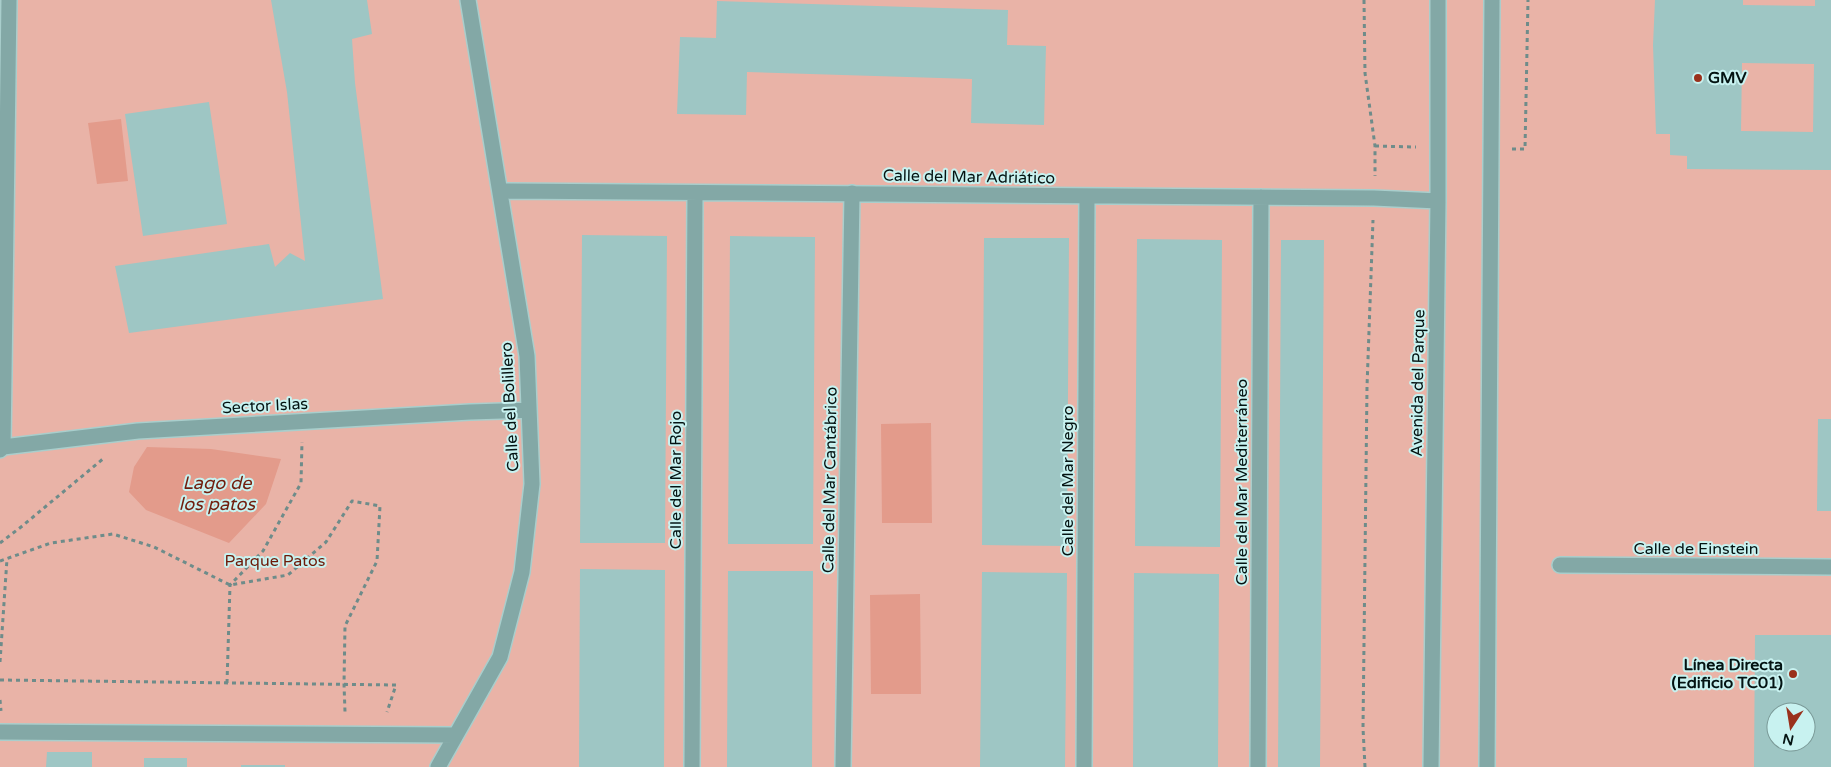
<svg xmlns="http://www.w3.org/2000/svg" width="1831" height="767" font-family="'Varela Round',sans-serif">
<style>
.green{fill:#e9b3a7;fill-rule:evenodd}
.water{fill:#e39b8b}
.building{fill:#9ec6c4;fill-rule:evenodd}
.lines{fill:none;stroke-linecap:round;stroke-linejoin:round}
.street-casing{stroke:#a9cecc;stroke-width:18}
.path{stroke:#6e8c8a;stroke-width:3;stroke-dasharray:4 4;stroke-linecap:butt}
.street{stroke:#83a8a6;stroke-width:15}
.poi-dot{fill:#9a311c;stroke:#c8f2f0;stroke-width:2}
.labels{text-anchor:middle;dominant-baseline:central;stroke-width:4;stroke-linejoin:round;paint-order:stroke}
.poi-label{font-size:16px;font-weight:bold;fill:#041312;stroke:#c8f2f0;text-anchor:start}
.street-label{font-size:16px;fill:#041312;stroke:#c8f2f0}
.park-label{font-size:16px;fill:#6d1a08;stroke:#c8f2f0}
.water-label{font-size:18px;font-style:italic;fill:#711e0d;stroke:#c8f2f0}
</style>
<rect width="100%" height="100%" fill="#c8f2f0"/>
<path class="green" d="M0 0H1831V767H0ZM1776 712H1806V742H1776Z"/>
<path class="water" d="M121 119 128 181 97 184 88 123Z
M931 423 932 523H882L881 424Z
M147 447 211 449 281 459 266 504 229 543 146 510 129 492 134 467Z
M920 594 921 694H871L870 595Z"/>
<path class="building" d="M271 0H367L372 34 352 39 355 83 383 299 129 333 115 266 269 244 275 267 290 253 305 261 287 92Z
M1655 0H1743V5L1815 6V0H1831V170L1687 169V156L1670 155V134H1656L1653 45ZM1742 63 1814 64 1813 132 1741 131Z
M717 1 1008 10 1007 45 1046 46 1044 125 971 123 972 79 747 72 746 115 677 114 680 37 716 38Z
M209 102 227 224 143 236 125 114Z
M582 235 667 236 665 543H580Z
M730 236 815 237 813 544H728Z
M984 238H1069L1067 546 982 545Z
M1137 239 1222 240 1220 547 1135 546Z
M1281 240H1324L1320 767H1278Z
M1818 419H1831V511H1817Z
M580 569 665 570 664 767H579Z
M728 571H813L812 767H727Z
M982 572 1067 573 1065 767H980Z
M1134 573 1219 574 1218 767H1133Z
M1755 635H1831V767H1754ZM1776 712H1806V742H1776Z
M47 752H92V767H46Z
M144 758H187V767H144Z
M241 765H285V767H241Z"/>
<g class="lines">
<g class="street-casing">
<path id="street" d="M500 191 1374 198 1438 201
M3 447 9 0
M0 450 3 447 138 431 470 412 529 410
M1560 565 1831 567
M0 732 456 735
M438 767 500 657 522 572 532 484 527 356 468 0
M692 767 695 193
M843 767 852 193
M1084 767 1087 196
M1258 767 1261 197
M1431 767 1438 201V0
M1487 767 1492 0"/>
</g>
<path class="path" d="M1364 0 1365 73 1375 146V176
M1375 146 1416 147
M1512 149H1525L1528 0
M0 543 21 527 104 458
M0 561 51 543 113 534 154 547 230 585 288 575 326 542 352 501 380 506 377 561 345 626 344 684 345 712
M0 662 7 559
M0 680 396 685 387 712
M227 683 230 585 263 551 301 483 302 442
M0 700 1 711
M1365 767 1363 728 1367 387 1373 220"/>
<use href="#street" class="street"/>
</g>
<g class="poi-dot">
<circle cx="1698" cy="78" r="5"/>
<circle cx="1793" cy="674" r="5"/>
</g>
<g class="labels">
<g class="poi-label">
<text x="1708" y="78">GMV</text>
<text x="1783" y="665" text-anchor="end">Línea Directa<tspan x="1783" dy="18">(Edificio TC01)</tspan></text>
</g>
<g class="street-label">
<text transform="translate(969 177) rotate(1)">Calle del Mar Adriático</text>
<text transform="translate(1418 383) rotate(-89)">Avenida del Parque</text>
<text transform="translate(265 406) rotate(-3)">Sector Islas</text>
<text transform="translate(510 407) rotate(-93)">Calle del Bolillero</text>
<text transform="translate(676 480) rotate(-90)">Calle del Mar Rojo</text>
<text transform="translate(830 480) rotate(-89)">Calle del Mar Cantábrico</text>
<text transform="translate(1068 481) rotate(-90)">Calle del Mar Negro</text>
<text transform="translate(1242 482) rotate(-90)">Calle del Mar Mediterráneo</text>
<text x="1696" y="549">Calle de Einstein</text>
</g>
<g class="park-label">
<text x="275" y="561">Parque Patos</text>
</g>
<g class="water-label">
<text x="217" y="483">Lago de<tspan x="217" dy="21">los patos</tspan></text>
</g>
</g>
<g transform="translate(1791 727) rotate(192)"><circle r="24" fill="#c8f2f0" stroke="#7a9997"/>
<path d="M0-4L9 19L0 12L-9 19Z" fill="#9a311c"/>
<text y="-8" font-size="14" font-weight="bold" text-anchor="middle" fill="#041312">N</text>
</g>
</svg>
